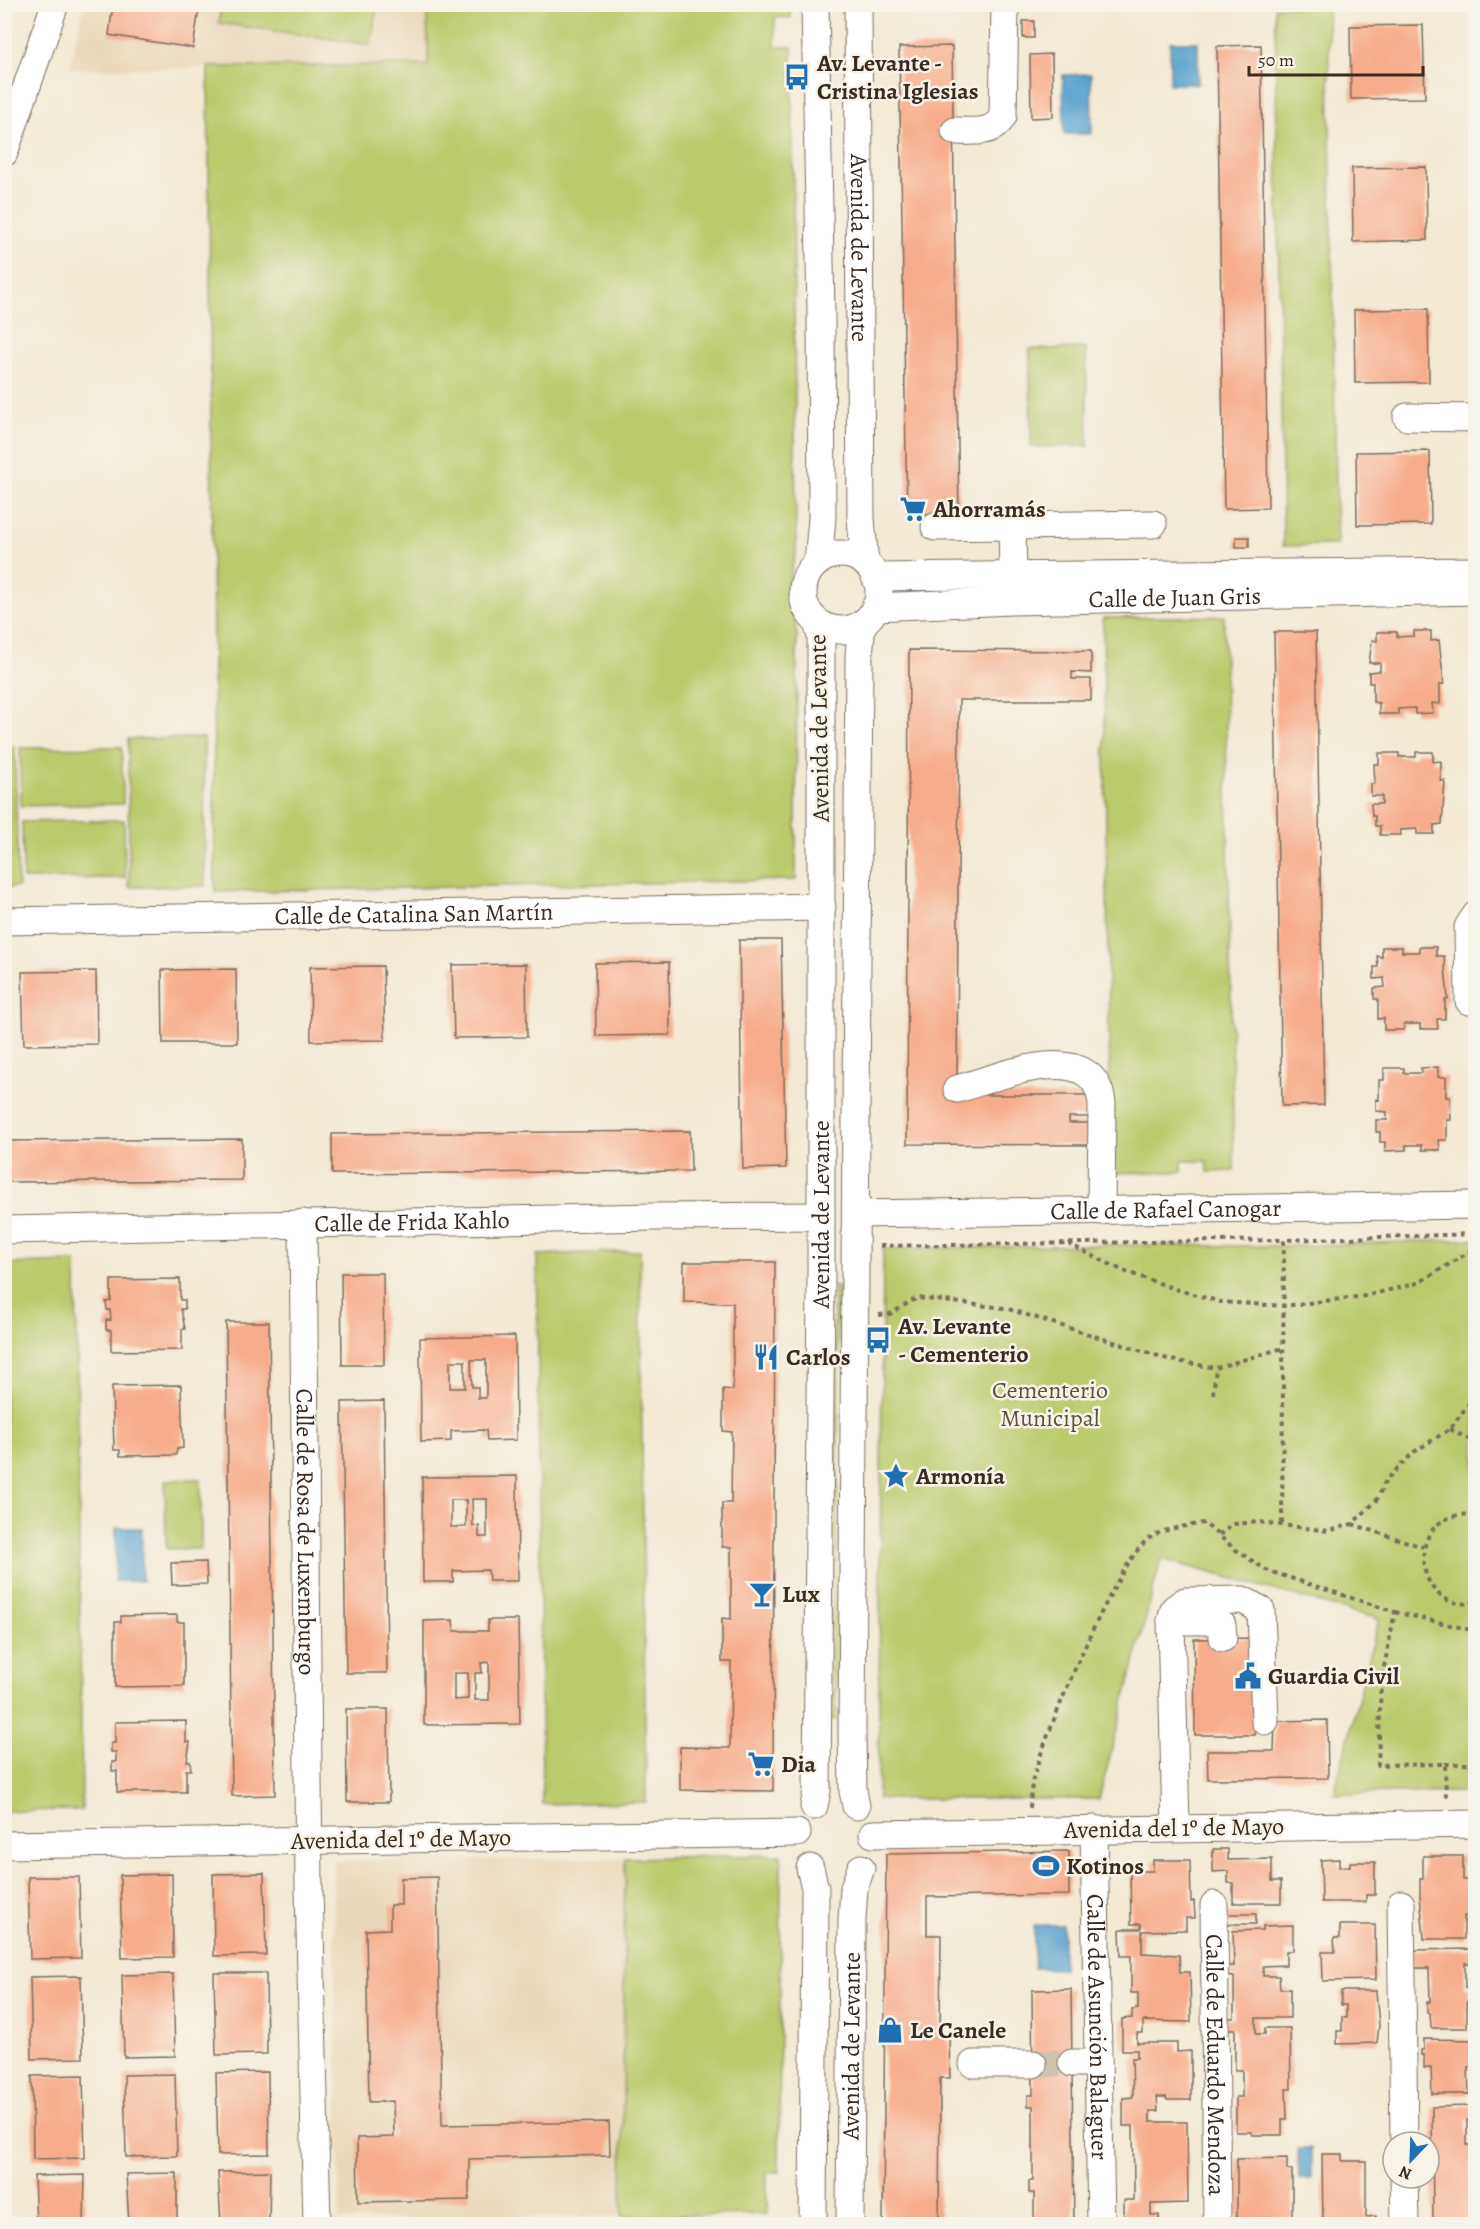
<svg xmlns="http://www.w3.org/2000/svg" width="1480" height="2229" font-family="Alegreya,serif">
<style>
.built{fill:#ead8ba}
.green{fill:#baca6c;stroke:#7a7a45;stroke-width:1.5}
.water{fill:#56a2ce;stroke:#486676;stroke-width:1.5}
.building{fill:#f7ad8b;fill-rule:evenodd}
.lines{fill:none;stroke-linecap:round;stroke-linejoin:round}
.minor-tunnel{stroke:#cec3b0;stroke-width:27;stroke-dasharray:27 14;stroke-linecap:butt}
.minor-casing{stroke:#7b6d5e;stroke-width:29}
.path{stroke:#7b6d5e;stroke-width:4;stroke-dasharray:4.5 4.5;stroke-linecap:butt}
.minor{stroke:#fff;stroke-width:27}
.labels{text-anchor:middle;dominant-baseline:central;stroke-width:5;stroke-linejoin:round;paint-order:stroke}
.poi-label{font-size:24px;font-weight:bold;fill:#3b2a1e;stroke:#f7f3e8;text-anchor:start}
.street-label{font-size:24px;fill:#3b2a1e;stroke:#f7f3e8}
.park-label{font-size:24px;fill:#5b5232;stroke:#f7f3e8}
</style>
<rect width="100%" height="100%" fill="#f7f3e8"/>
<filter id="ink" filterUnits="userSpaceOnUse"><feTurbulence type="fractalNoise" baseFrequency=".0167" numOctaves="2"/><feDisplacementMap in="SourceGraphic" scale="12" xChannelSelector="R" yChannelSelector="G"/><feConvolveMatrix kernelMatrix="1 2 1 2 8 2 1 2 1" color-interpolation-filters="sRGB"/></filter>
<filter id="wash" filterUnits="userSpaceOnUse"><feTurbulence type="fractalNoise" baseFrequency=".008" numOctaves="4" result="noise"/><feDisplacementMap in="SourceGraphic" scale="24" xChannelSelector="R" yChannelSelector="G"/><feGaussianBlur stdDeviation="1.35" result="paint"/><feColorMatrix in="noise" values="0 0 0 0 0 0 0 0 0 0 0 0 0 0 0 0 0 1.4 0 .05"/><feComposite in="paint" operator="in"/></filter>
<g filter="url(#wash)">
<rect width="100%" height="100%" fill="#f3e9d5"/>
<path class="built" d="M84 5H427L428 65 69 69Z
M625 1858 622 2216 340 2220 333 1861Z"/>
<path class="green" d="M221 5V4L377 5 371 45 219 23Z
M427 5H790L791 18 775 17V47H792L796 552 787 589 797 633 796 880 215 892 208 67 428 65Z
M1328 6 1337 545 1283 546 1275 7Z
M1086 348 1088 446 1031 447 1030 349Z
M1224 616 1234 1171 1208 1172 1207 1161H1182V1172L1111 1173 1103 618Z
M204 738 205 886 129 887 128 739Z
M5 746H15L18 887H5Z
M122 747 123 804 21 806 20 748Z
M124 820 125 878 23 879 22 822Z
M1475 1239V1792L1334 1794 1379 1619 1161 1559 1099 1799H878L883 1249 1090 1245 1299 1246Z
M640 1251 646 1802 542 1804 537 1255Z
M76 1262 82 1810 5 1811V1264Z
M834 1287H839L836 1720H830Z
M201 1479V1549H166L165 1480Z
M781 1855 779 2172 767 2173V2214L622 2216 625 1858Z"/>
<path class="water" d="M1170 42H1198V84H1170Z
M1091 74 1092 134H1064L1063 75Z
M116 1528H142V1581H115Z
M1034 1925H1063V1969L1034 1968Z
M1298 2149H1311V2179H1299Z"/>
<g id="blocks">
<path class="building" d="M113 4H205L204 10 199 9 193 48 109 35Z
M1023 21H1034V38H1023Z
M1423 25 1425 98 1351 99 1350 26Z
M1261 45 1268 508 1224 509 1217 46Z
M952 46 959 514 907 515 899 47Z
M1052 54 1053 117 1031 118 1030 55Z
M1426 167 1427 240 1353 242 1352 168Z
M1428 309 1429 382 1355 383 1354 310Z
M1430 451 1431 524 1357 525 1356 452Z
M1236 537H1249V547H1236Z
M1414 631H1431V641L1439 640 1444 684H1440V704L1432 703 1433 713 1415 714V708L1398 709V714H1379V703L1373 702V683H1369V672L1380 671V663H1369L1372 640 1377 641V632H1397V637L1414 636Z
M1274 632H1316L1324 1105 1282 1106Z
M909 650 1091 651V673L1072 672V679H1091V700H959L957 1089V1095H1089V1117H1069V1123H1089L1088 1145 907 1144Z
M1416 752H1433V762L1441 761V781H1445L1442 824 1434 825V834H1417V829L1400 830 1401 835H1380V826H1375V816H1372L1371 804H1382V796H1371V784H1375L1374 764H1379V753H1399V757H1416Z
M739 940H781L786 1168 743 1169Z
M1382 947H1402V952H1419V947H1436V956H1444L1448 999 1445 1000V1019H1437L1438 1029H1420V1024H1404V1030H1384V1018L1378 1019V999H1374V988L1385 987 1384 978 1374 979V967H1378L1377 956 1382 957Z
M669 962 670 1035 596 1036 595 963Z
M526 964 527 1037 454 1038 452 965Z
M383 966 385 1040 311 1041 310 967Z
M236 969 237 1043H163L162 970Z
M96 971 97 1044 24 1045 22 972Z
M1438 1067V1077H1446V1097H1450L1451 1120H1447V1140H1439L1440 1150H1422V1145H1406V1150L1385 1151V1142H1380V1132H1376V1120H1387V1112L1376 1111V1099L1379 1100V1080H1384V1068H1404V1073H1421V1068Z
M690 1131 691 1171 332 1174V1134Z
M242 1139V1180L4 1182V1141Z
M684 1262H775L773 1791 680 1790V1747L730 1748 731 1662H722V1618L731 1619V1547H722V1503H731L732 1432 723 1431V1389L733 1390V1303L684 1302Z
M341 1273H383L384 1365H342Z
M180 1279V1300H185V1309H181L185 1329H182V1350L111 1351V1330H106V1320H111L110 1310H107L106 1302 111 1301V1280Z
M226 1322H269L275 1795 232 1796Z
M515 1336 516 1440 487 1441 486 1430 451 1431V1441L421 1442 420 1338ZM471 1360H486V1398H478V1387H472ZM450 1361H465V1388H450Z
M181 1385 183 1448 177 1449 176 1455 120 1456V1450H114L112 1386Z
M384 1401 387 1673H346L342 1402Z
M517 1476 518 1581H489L488 1570 453 1571V1582H423L422 1477ZM472 1499H487V1537H479V1526H473ZM451 1500H466V1527H451Z
M206 1562 207 1584 172 1585 171 1563Z
M177 1615V1622H184V1686L115 1687V1622H121V1616Z
M453 1620 454 1631H488V1620H518L520 1724 424 1725V1621ZM489 1662V1700H475V1673H482L481 1663ZM454 1673H468V1699L454 1700Z
M1254 1638 1255 1735H1195L1194 1639Z
M346 1709H388L389 1802H347Z
M1327 1720 1328 1778 1208 1779 1207 1751H1274L1275 1721Z
M186 1721V1742H190L187 1761H190L191 1770H186V1792H117V1771H112V1762H116V1752H111V1743H115V1722Z
M1213 1849H1228V1860L1272 1859V1881H1281V1903H1233V1883H1228V1871L1213 1872Z
M1069 1851V1895L927 1897V1935H941L940 2035H949L950 2078H940L939 2224H883L886 1854Z
M1423 1856H1463V1880H1474V1916H1464V1939H1424L1420 1896V1879H1423Z
M1339 1859V1867L1350 1866V1862H1375V1895H1366V1902H1322L1321 1860Z
M1153 1860H1190L1191 1902 1194 1901 1195 1918H1186V1930L1142 1931V1953L1179 1955 1180 1972H1190L1191 2022 1143 2021V2033H1137V2043H1177V2052L1191 2051V2100H1167L1166 2097H1157L1158 2111H1150V2122H1187L1188 2203 1151 2204V2215H1159V2224H1124V2200H1134V2185L1133 2126H1123V2098L1133 2097 1132 2058H1137V2050H1122V2019L1132 2018V2010L1138 2009V1993H1131V1956H1121L1120 1929H1141V1924H1131L1130 1871H1153Z
M264 1873 266 1955 214 1956 213 1874Z
M172 1874 173 1957 122 1958 120 1875Z
M28 1877H79L81 1958 30 1959Z
M437 1877 442 2125 609 2122 610 2155 469 2159V2200L358 2202 357 2138 394 2137 393 2101 369 2102 366 1930 390 1929V1905H401V1878Z
M1222 1914H1256V1924H1223Z
M1293 1925V1951H1286V1965L1263 1966V1976H1279L1280 1989H1290V2018H1256V2034H1265V2028H1290L1291 2089H1286L1287 2119H1282V2135H1252V2132H1236V2097H1242V2070H1235V2029H1224V2018H1234V1977L1223 1976V1966H1234L1233 1931 1263 1930V1926Z
M1340 1925H1375L1376 1980 1323 1981 1322 1952H1335L1334 1938H1340Z
M1470 1949V1963H1465V1988H1470V2001H1467V2028H1431L1430 2013H1427V2002H1430L1429 1968H1412V1950Z
M214 1973H266L267 2054 216 2055Z
M173 1974 175 2056 124 2057 122 1975Z
M81 1976 83 2058 32 2059 30 1977Z
M1071 1989 1074 2224H1034V2193H1029V2181H1033V2106H1028V2095H1033L1032 1990Z
M1341 1991H1376L1379 2025 1377 2043 1337 2044V2031H1342V2017L1346 2018V2005H1341Z
M1424 2039 1476 2040V2067H1468L1469 2094H1432L1431 2068H1424V2055H1421V2050H1424Z
M268 2072 269 2154 218 2155 216 2073Z
M175 2074 177 2156 126 2157 124 2075Z
M83 2075 85 2158 33 2159 32 2076Z
M1472 2106V2120H1467V2145H1472L1471 2211H1474V2224H1433L1432 2107Z
M1322 2154H1342V2161H1366V2217L1376 2216V2224H1323Z
M1287 2158V2170H1292V2217H1288V2224H1237V2159Z
M270 2171 269 2224H221L218 2172Z
M177 2173V2224H129L126 2174Z
M85 2175 84 2224H36L34 2176Z"/>
</g>
</g>
<g filter="url(#ink)">
<use href="#blocks" fill-opacity="0" stroke="#7b6d5e" stroke-width="1.5"/>
<g class="lines">
<path class="minor-tunnel" d="M1033 2064 1072 2063"/>
<g class="minor-casing">
<g id="minor">
<path d="M815 4 821 312 822 518 818 562"/>
<path id="s1" d="M858 4 861 519 865 563"/>
<path d="M955 131C974 131 993 135 1003 116L1005 4"/>
<path d="M4 153 55 4"/>
<path d="M1407 417 1476 418"/>
<path d="M1012 526 1013 575"/>
<path d="M935 527 1153 524"/>
<circle cx="841" cy="592" r="38"/>
<path d="M875 577 1476 571"/>
<path id="s2" d="M875 607 1012 601 1476 591"/>
<path id="s3" d="M4 921 822 907"/>
<path d="M1469 1001 1468 927 1476 915"/>
<path d="M957 1089C997 1078 1094 1035 1102 1103L1101 1211"/>
<path id="s4" d="M857 1214 1476 1205"/>
<path id="s5" d="M303 1223 309 1888 317 2224"/>
<path id="s6" d="M4 1230 654 1217 821 1216"/>
<path d="M1171 1621H1214L1222 1625 1223 1638"/>
<path id="s7" d="M814 1806 817 1791 821 1276V637L817 622"/>
<path d="M856 1806 853 1791 852 1731 859 655 862 624"/>
<path d="M1176 1828 1171 1621 1174 1609 1185 1601 1243 1600 1261 1610 1265 1721"/>
<path id="s8" d="M1094 1829 1101 2224"/>
<path d="M873 1834 1476 1824"/>
<path d="M4 1845 797 1833"/>
<path d="M810 1868 815 1888 813 2224"/>
<path d="M1401 1904 1404 2142"/>
<path id="s9" d="M1214 1905 1217 2224"/>
<path d="M1072 2063H1098"/>
<path d="M973 2064H1033"/>
<path d="M1404 2178 1405 2224"/>
<path id="s10" d="M850 2224 852 1920 854 1888 861 1868"/>
</g>
</g>
<path class="path" d="M1070 1242V1245L1124 1271 1178 1290 1221 1302 1284 1306 1365 1296 1418 1283 1476 1248
M880 1246 1284 1240
M879 1315 890 1314 917 1298 1005 1308 1171 1360 1216 1368 1283 1348
M1213 1394 1216 1368
M1450 1429 1476 1443
M1476 1515C1400 1506 1412 1618 1476 1602
M1282 1524 1284 1240 1476 1234
M1352 1524 1423 1547
M1219 1535 1234 1524 1258 1522 1329 1531 1352 1524 1376 1501 1386 1480 1414 1452 1450 1429 1476 1394
M1395 1612 1476 1631
M1445 1764H1476
M1032 1806H1030C1031 1797 1031 1788 1033 1779 1044 1737 1118 1556 1151 1537 1165 1528 1188 1526 1204 1523L1236 1550 1266 1570 1395 1612 1381 1682 1378 1765 1445 1764 1446 1799"/>
<use href="#minor" class="minor"/>
</g>
</g>
<defs>
<g id="bus-bare" transform="scale(2.07)"><path d="M-5-6H5V4H4V6H2V4H-2V6H-4V4H-5ZM-3.5-4V0h7V-4ZM-3.5 1.2v1.5H-2V1.2ZM2 1.2v1.5H3.5V1.2Z" fill="#1f6fb2" stroke="#f7f3e8" stroke-width="2.5" paint-order="stroke"/></g>
<g id="supermarket-bare" transform="scale(2.07)"><path d="M-6-5.5h2.5l.6 2H6L4.5 2H-2.5L-4.4-4H-6ZM-1.5 3.2a1.3 1.3 0 1 0 .1 0ZM3 3.2a1.3 1.3 0 1 0 .1 0Z" fill="#1f6fb2" stroke="#f7f3e8" stroke-width="2.5" paint-order="stroke"/></g>
<g id="restaurant-bare" transform="scale(2.07)"><path d="M-5-6h1v4h1v-4h1v4h1v-4h1v5L-1.5 .5V6h-2V.5L-5-1ZM5-6V6H3V1.5H1.5Q1.5-4 5-6Z" fill="#1f6fb2" stroke="#f7f3e8" stroke-width="2.5" paint-order="stroke"/></g>
<g id="sight-bare" transform="scale(2.07)"><path d="M0-6L1.8-2.2L6-1.7L2.9 1.2L3.7 5.4L0 3.3L-3.7 5.4L-2.9 1.2L-6-1.7L-1.8-2.2Z" fill="#1f6fb2" stroke="#f7f3e8" stroke-width="2.5" paint-order="stroke"/></g>
<g id="bar-bare" transform="scale(2.07)"><path d="M-6-5H6L.8 .8V4.5H3.5V6h-7V4.5H-.8V.8Z" fill="#1f6fb2" stroke="#f7f3e8" stroke-width="2.5" paint-order="stroke"/></g>
<g id="civic-bare" transform="scale(2.07)"><path d="M-.6-6.5H3V-4.5H.6V-3L4-1V1h2V6H-6V1h2V-1L-.6-3ZM-1.2 2.5V6h2.4V2.5Z" fill="#1f6fb2" stroke="#f7f3e8" stroke-width="2.5" paint-order="stroke"/></g>
<g id="stadium-bare" transform="scale(2.07)"><path d="M0-5a6.5 5 0 1 0 0 10a6.5 5 0 1 0 0-10ZM-3.5-1.8h7v3.6h-7Z" fill="#1f6fb2" stroke="#f7f3e8" stroke-width="2.5" paint-order="stroke"/></g>
<g id="shop-bare" transform="scale(2.07)"><path d="M-5-2.5h2.3a2.7 3.5 0 0 1 5.4 0H5L5.5 6h-11ZM-1.5-2.5h3a1.5 2.3 0 0 0-3 0Z" fill="#1f6fb2" stroke="#f7f3e8" stroke-width="2.5" paint-order="stroke"/></g>
</defs>
<g fill-rule="evenodd">
<use href="#bus-bare" x="797" y="77"/>
<use href="#supermarket-bare" x="913" y="509"/>
<use href="#bus-bare" x="878" y="1340"/>
<use href="#restaurant-bare" x="766" y="1357"/>
<use href="#sight-bare" x="896" y="1476"/>
<use href="#bar-bare" x="762" y="1594"/>
<use href="#civic-bare" x="1248" y="1676"/>
<use href="#supermarket-bare" x="761" y="1764"/>
<use href="#stadium-bare" x="1046" y="1866"/>
<use href="#shop-bare" x="890" y="2030"/>
</g>
<g class="labels">
<g class="poi-label">
<text x="817" y="63">Av. Levante -<tspan x="817" dy="28">Cristina Iglesias</tspan></text>
<text x="933" y="509">Ahorramás</text>
<text x="898" y="1326">Av. Levante<tspan x="898" dy="28">- Cementerio</tspan></text>
<text x="786" y="1357">Carlos</text>
<text x="916" y="1476">Armonía</text>
<text x="782" y="1594">Lux</text>
<text x="1268" y="1676">Guardia Civil</text>
<text x="781" y="1764">Dia</text>
<text x="1066" y="1866">Kotinos</text>
<text x="910" y="2030">Le Canele</text>
</g>
<g class="street-label">
<text stroke="none"><textPath href="#s1" startOffset="244">Avenida de Levante</textPath></text>
<text stroke="none"><textPath href="#s2" startOffset="300">Calle de Juan Gris</textPath></text>
<text transform="translate(819 728) rotate(-91)">Avenida de Levante</text>
<text stroke="none"><textPath href="#s3" startOffset="410">Calle de Catalina San Martín</textPath></text>
<text stroke="none"><textPath href="#s4" startOffset="309">Calle de Rafael Canogar</textPath></text>
<text stroke="none"><textPath href="#s7" startOffset="592">Avenida de Levante</textPath></text>
<text stroke="none"><textPath href="#s6" startOffset="408">Calle de Frida Kahlo</textPath></text>
<text stroke="none"><textPath href="#s5" startOffset="309">Calle de Rosa de Luxemburgo</textPath></text>
<text transform="translate(1174 1828) rotate(-1)">Avenida del 1º de Mayo</text>
<text transform="translate(401 1839) rotate(-1)">Avenida del 1º de Mayo</text>
<text stroke="none"><textPath href="#s8" startOffset="198">Calle de Asunción Balaguer</textPath></text>
<text stroke="none"><textPath href="#s10" startOffset="178">Avenida de Levante</textPath></text>
<text stroke="none"><textPath href="#s9" startOffset="160">Calle de Eduardo Mendoza</textPath></text>
</g>
<g class="park-label">
<text x="1050" y="1390">Cementerio<tspan x="1050" dy="28">Municipal</tspan></text>
</g>
</g>
<rect width="1480" height="2229" fill="none" stroke="#f7f3e8" stroke-width="24"/>
<g transform="translate(1411 2160) rotate(203)"><circle r="28" fill="#f7f3e8" stroke="#aca397" stroke-width="1.5"/>
<path d="M0-4.5L10 22L0 15L-10 22Z" fill="#1f6fb2"/>
<text y="-9" font-size="16" font-weight="bold" text-anchor="middle" fill="#3b2a1e">N</text>
</g>
<path d="M1249 66v9h174v-9" fill="none" stroke="#3b2a1e" stroke-width="3"/>
<text x="1258" y="66" font-size="18" fill="#3b2a1e" stroke="#f7f3e8" stroke-width="4.5" paint-order="stroke">50 m</text>
</svg>
